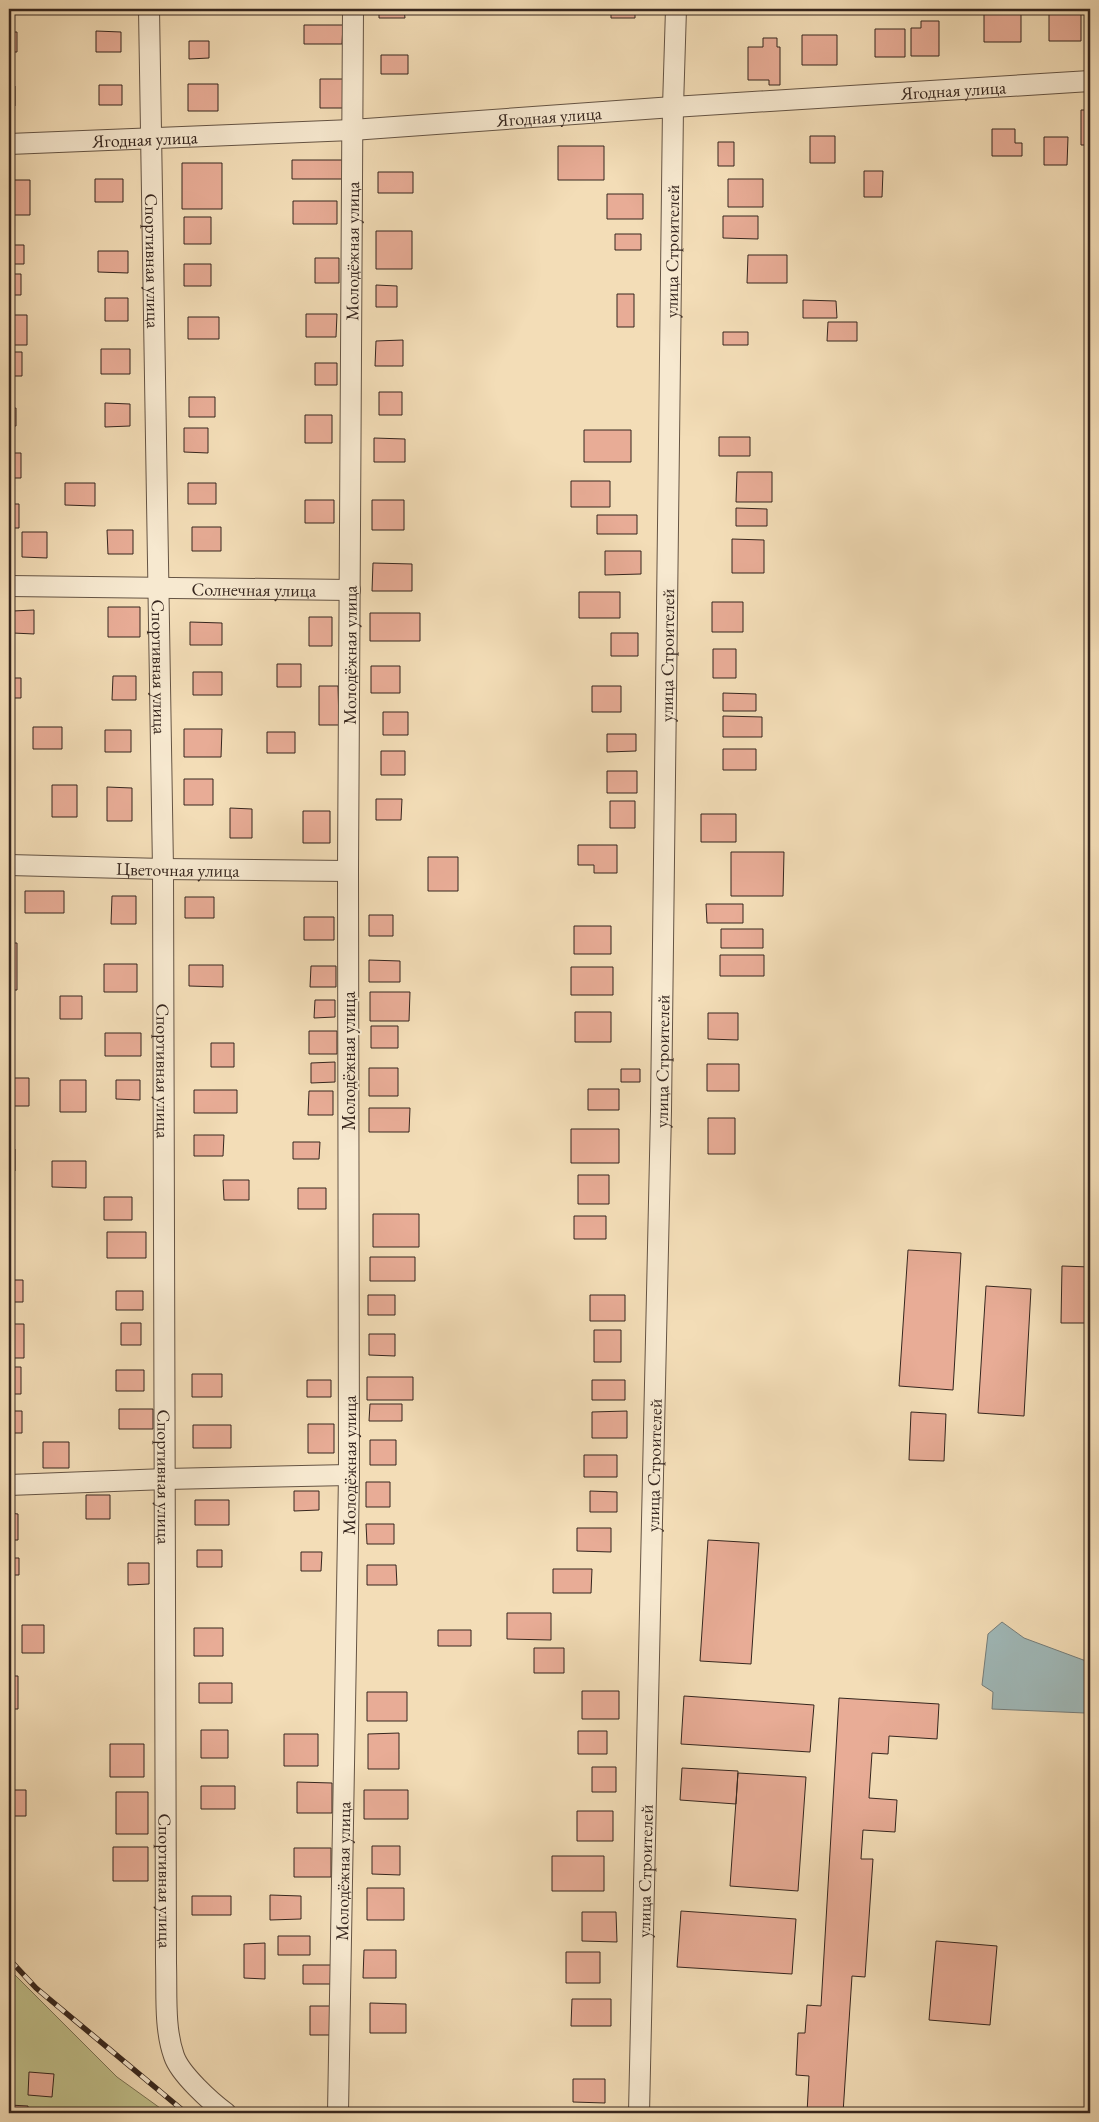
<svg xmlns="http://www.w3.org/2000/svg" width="1099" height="2122" font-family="'EB Garamond',serif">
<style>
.green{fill:#c0bf8a;stroke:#7b7254}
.water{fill:#a0b9b9;stroke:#767e7b}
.building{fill:#e8ac96;stroke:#36261e}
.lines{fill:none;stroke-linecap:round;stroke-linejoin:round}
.street-casing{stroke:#655444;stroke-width:22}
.street{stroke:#f7e9d0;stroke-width:20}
.rail-casing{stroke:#36261e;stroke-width:5.5}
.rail{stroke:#f7e9d0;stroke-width:4;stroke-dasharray:11;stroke-linecap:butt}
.labels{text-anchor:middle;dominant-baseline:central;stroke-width:4;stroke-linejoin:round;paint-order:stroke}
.street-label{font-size:18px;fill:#36261e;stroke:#f7e9d0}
</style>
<rect width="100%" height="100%" fill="#f3ddb7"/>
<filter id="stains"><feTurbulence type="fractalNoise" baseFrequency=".004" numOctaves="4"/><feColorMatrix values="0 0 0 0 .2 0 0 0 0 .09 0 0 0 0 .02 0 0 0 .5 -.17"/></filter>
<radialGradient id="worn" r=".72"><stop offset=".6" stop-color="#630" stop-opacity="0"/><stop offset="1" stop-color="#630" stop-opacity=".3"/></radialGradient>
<path class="green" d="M9 1969 117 2077 167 2113H9Z"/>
<path class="water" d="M1002 1622 1024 1638 1086 1661C1093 1676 1093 1700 1085 1713L992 1709 993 1692 982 1685 988 1634Z"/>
<path class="building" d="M379 9H404L405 18H379Z
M611 9H635V18H611Z
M984 9H1021V42H984Z
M1049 9H1081V41H1049Z
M921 21H939V56H911V28H921Z
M304 25H343L342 44H304Z
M875 29H905V57H875Z
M96 31 121 32V52H96Z
M9 32H17V52H9Z
M802 35H837V65H802Z
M763 38H777V47H780V85H769V80H748V47H763Z
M189 41H209V58L189 59Z
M381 55H408V74H381Z
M320 79H343V108H320Z
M188 84H218V111H188Z
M99 85H122V105H99Z
M9 86H15V106H9Z
M1081 110H1090V145H1081Z
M992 129H1015V143H1022V156H992Z
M810 136H835V163H810Z
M1044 137H1068L1067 165H1044Z
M718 142H734V166H718Z
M558 146H604V180H558Z
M292 160H345V179H292Z
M182 163H222V209H182Z
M864 171H883L882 197H864Z
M378 172H413V193H378Z
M95 179H123V202H95Z
M728 179H763V207H728Z
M9 180H30V215H9Z
M607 194H643V219H607Z
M293 201H337V224H293Z
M723 216H758V239L723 238Z
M184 217H211V244H184Z
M376 231H412V269H376Z
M615 234H641V250H615Z
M9 245H24V264H9Z
M98 251H128V273L98 272Z
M748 255H787V283H747Z
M315 258H339V283H315Z
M184 264H211V286H184Z
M9 274H21V295H9Z
M376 285 397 286V307H376Z
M617 294H634V327H617Z
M105 298H128V321H105Z
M803 300 836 301 837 318H803Z
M306 314H337L336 337H306Z
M9 315H27V345H9Z
M188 317H219V339H188Z
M828 322H857V341H827Z
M723 332H748V345H723Z
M403 340V366H375L376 341Z
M101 349H130V374H101Z
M9 352H22V376H9Z
M315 363H337V385H315Z
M379 392H402V415H379Z
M189 397H215V417H189Z
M105 403 130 404V426L105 427Z
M9 408H16V426H9Z
M305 415H332V443H305Z
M184 428H208V453L184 452Z
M584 430H631V462H584Z
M719 437H750V456H719Z
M374 438 405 439V462H374Z
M9 453H21V478H9Z
M737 472H772V502H736Z
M571 481H610V507H571Z
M65 483H95V506L65 505Z
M188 483H216V504H188Z
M305 500H334V523H305Z
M372 500H404V530H372Z
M9 504H19V528H9Z
M736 508 767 509V526H736Z
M597 515H637V534H597Z
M192 527H221V551H192Z
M107 530H133V554H108Z
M22 532H47V558L22 557Z
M732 539 764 540V573H732Z
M605 551H641V574L605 575Z
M373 563 412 564V591H372Z
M579 592H620V618H579Z
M712 602H743V632H712Z
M108 607H140V637H108Z
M34 610V634L13 633V611Z
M370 613H420V641H370Z
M309 617H332V646H309Z
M190 622 222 623V645H190Z
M611 633H638V656H611Z
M713 649H736V678H713Z
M277 664H301V687H277Z
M371 666H400V693H371Z
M193 672H222V695H193Z
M113 676H136V700H112Z
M9 678H21V698H9Z
M319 686H338L339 725H319Z
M592 686H621V712H592Z
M723 693 756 694V711H723Z
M383 712H408V735H383Z
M723 716 762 717V737H723Z
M33 727H62V749H33Z
M184 729H222L221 757H184Z
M105 730H131V752H105Z
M267 732H295V753H267Z
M607 734H636V751L607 752Z
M723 749H756V770H723Z
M381 751H405V775H381Z
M607 771H637V793H607Z
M184 779H213V805H184Z
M52 785H77V817H52Z
M107 787 132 788V821H107Z
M9 791H13L12 809H9Z
M376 799H402L401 820H376Z
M610 801H635V828H610Z
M230 808 252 809V838H230Z
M303 811H330V843H303Z
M701 814H736V842H701Z
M578 845H617V873H594V865H578Z
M731 852H784L783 896H731Z
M428 857H458V891H428Z
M25 891H64V913H25Z
M112 896H136V924H111Z
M185 897H214V918H185Z
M706 904H743V923H707Z
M369 915H393V936H369Z
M304 917H334V940H304Z
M574 926H611V954H574Z
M721 929H763V948H721Z
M9 943H17V990H9Z
M720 955H764V976H720Z
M369 960 400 961V982H369Z
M104 964H137V992H104Z
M189 965H223V987L189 986Z
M311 966H336V987H310Z
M571 967H613V995H571Z
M370 992H410L409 1021H370Z
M60 996H82V1019H60Z
M9 997H13V1040H9Z
M315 1000H335V1017L314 1018Z
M575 1012H611V1042H575Z
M708 1013H738V1040L708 1039Z
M371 1026H398V1048H371Z
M309 1031H337V1054H309Z
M105 1033H141V1056H105Z
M211 1043H234V1067H211Z
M335 1062V1082L311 1083V1063Z
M707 1064H739V1091H707Z
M369 1068H398V1096H369Z
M621 1069H640V1082H621Z
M9 1078H29V1106H9Z
M60 1080H86V1112H60Z
M116 1080H140V1100L116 1099Z
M588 1089H619V1110H588Z
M194 1090H237V1113H194Z
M309 1091H333V1115H308Z
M369 1108H410L409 1132H369Z
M708 1118H735V1154H708Z
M571 1129H619V1163H571Z
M194 1135H224L223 1156H194Z
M293 1142H320L319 1159H293Z
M9 1149H15V1171H9Z
M52 1161H86V1188L52 1187Z
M578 1175H609V1204H578Z
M223 1180H249V1200H224Z
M298 1188H326V1209H298Z
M104 1197H132V1220H104Z
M373 1214H419V1247H373Z
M574 1216H606V1239H574Z
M107 1232H146V1258H107Z
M908 1250 961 1253 953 1390 899 1386Z
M370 1257H415V1281H370Z
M1062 1266 1090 1267V1323H1061Z
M9 1280H23V1302H9Z
M986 1286 1031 1289 1024 1416 978 1413Z
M116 1291H143V1310H116Z
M368 1295H395V1315H368Z
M590 1295H625V1321H590Z
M121 1323H141V1345H121Z
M9 1324H24V1358H9Z
M594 1330H621V1362H594Z
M369 1334H395V1356L369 1355Z
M9 1367H21V1394H9Z
M116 1370H144V1391H116Z
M192 1374H222V1397H192Z
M367 1377H413V1400H367Z
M307 1380H331V1397H307Z
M592 1380H625V1400H592Z
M370 1404H402V1421H369Z
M119 1409H153V1429H119Z
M9 1411H22V1433H9Z
M627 1411V1438H592V1412Z
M911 1412 946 1414 944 1461 909 1460Z
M308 1424H334V1453H308Z
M193 1425H231V1448H193Z
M370 1440H396V1465H370Z
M43 1442H69V1468H43Z
M584 1455H617V1477H584Z
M366 1482H390V1507H366Z
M294 1491H319V1510L294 1511Z
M590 1491 617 1492V1512H590Z
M86 1495H110V1519H86Z
M195 1500H229V1525H195Z
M9 1513 18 1514V1540H9Z
M366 1524H394V1544H367Z
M577 1528H611V1552L577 1551Z
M708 1540 759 1543 751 1664 700 1661Z
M197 1550H222V1567H197Z
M301 1552H322L321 1571H301Z
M9 1558H19V1575H9Z
M128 1563H149V1584L128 1585Z
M367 1565H396L397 1585H367Z
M553 1569H592L591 1593H553Z
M507 1613H551V1640L507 1639Z
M22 1625H44V1653H22Z
M194 1628H223V1656H194Z
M438 1630H471V1646H438Z
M534 1648H564V1673H534Z
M9 1676H18V1709H9Z
M199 1683H232V1703H199Z
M582 1691H619V1719H582Z
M367 1692H407V1721H367Z
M684 1696 814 1705 810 1752 681 1744Z
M839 1698 939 1704 937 1739 889 1736 888 1754 872 1753 869 1798 897 1800 895 1832 863 1830 861 1859H873L865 1977 852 1976 843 2113H807L809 2076 796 2075 798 2033H805L807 2005 821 2006Z
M201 1730H228V1758H201Z
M578 1731H607V1754H578Z
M399 1733V1769H368V1734Z
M284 1734H318V1766H284Z
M110 1744H144V1777H110Z
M9 1751H13V1785H9Z
M592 1767H616V1792H592Z
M682 1768 738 1771 736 1804 680 1800Z
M738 1773 806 1777 798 1891 730 1886Z
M297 1782 332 1783V1813H297Z
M201 1786H235V1809H201Z
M9 1790H26V1816H9Z
M364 1790H408V1819H364Z
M116 1792H148V1834H116Z
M577 1811H613V1841H577Z
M372 1846H400V1875L372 1874Z
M113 1847H148V1881H113Z
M294 1848H331V1877H294Z
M552 1856H604V1891H552Z
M367 1888H404V1920H367Z
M270 1895 301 1896V1919L270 1920Z
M192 1896H231V1915H192Z
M681 1911 796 1919 792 1974 677 1967Z
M582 1912H616L617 1942 582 1941Z
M278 1936H310V1955H278Z
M936 1941 997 1946 990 2025 929 2020Z
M265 1943V1979L244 1978V1944Z
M364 1950H396V1978H363Z
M566 1952H600V1983H566Z
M303 1965H335V1984H303Z
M572 1999H611V2026H571Z
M370 2003 406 2004V2033H370Z
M310 2006H331V2035H310Z
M29 2072 54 2074 52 2097 28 2095Z
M573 2079H605V2103L573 2102Z
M9 2105 28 2106V2113H9Z"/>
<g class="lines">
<g class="street-casing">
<g id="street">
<path id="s1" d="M149 9 163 869 166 1963C167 1993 164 2028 174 2056 180 2074 211 2102 226 2113"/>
<path id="s2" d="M9 144 352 130 673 107 1090 81"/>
<path id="s3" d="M9 586 350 590"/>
<path id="s4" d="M9 865 163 869 348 871"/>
<path d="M9 1485 166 1479 349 1475"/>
<path id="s5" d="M338 2113 349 1475 348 871 353 9"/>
<path id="s6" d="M639 2113 661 1111 673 107 676 9"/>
</g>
</g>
<use href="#street" class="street"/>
<g class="rail-casing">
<path id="rail" d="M9 1959 36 1988 186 2113"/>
</g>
<use href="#rail" class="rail"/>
</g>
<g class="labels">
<g class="street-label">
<text stroke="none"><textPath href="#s2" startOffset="946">Ягодная улица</textPath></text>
<text stroke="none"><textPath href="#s2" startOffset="541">Ягодная улица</textPath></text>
<text stroke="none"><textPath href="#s2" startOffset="136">Ягодная улица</textPath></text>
<text stroke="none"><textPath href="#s5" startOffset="1862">Молодёжная улица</textPath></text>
<text stroke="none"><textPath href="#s6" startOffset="1862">улица Строителей</textPath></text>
<text stroke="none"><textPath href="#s1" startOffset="252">Спортивная улица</textPath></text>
<text stroke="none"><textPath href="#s3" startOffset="245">Солнечная улица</textPath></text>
<text stroke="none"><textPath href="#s5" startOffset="1458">Молодёжная улица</textPath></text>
<text stroke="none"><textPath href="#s6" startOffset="1458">улица Строителей</textPath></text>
<text stroke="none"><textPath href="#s1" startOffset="658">Спортивная улица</textPath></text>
<text stroke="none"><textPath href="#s4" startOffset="169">Цветочная улица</textPath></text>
<text transform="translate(348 1061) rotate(-90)">Молодёжная улица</text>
<text stroke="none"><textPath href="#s6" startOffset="1052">улица Строителей</textPath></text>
<text stroke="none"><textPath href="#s1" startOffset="1062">Спортивная улица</textPath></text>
<text stroke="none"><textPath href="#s5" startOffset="648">Молодёжная улица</textPath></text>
<text stroke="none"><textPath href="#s6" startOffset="648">улица Строителей</textPath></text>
<text stroke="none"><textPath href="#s1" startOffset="1468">Спортивная улица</textPath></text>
<text stroke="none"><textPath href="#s5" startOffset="242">Молодёжная улица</textPath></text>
<text stroke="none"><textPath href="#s6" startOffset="242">улица Строителей</textPath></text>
<text stroke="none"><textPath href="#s1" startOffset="1872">Спортивная улица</textPath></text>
</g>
</g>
<rect width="1099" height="2122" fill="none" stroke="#f3ddb7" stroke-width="30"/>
<rect x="10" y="10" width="1079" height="2102" fill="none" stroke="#36261e" stroke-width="2.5"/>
<rect x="15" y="15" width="1069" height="2092" fill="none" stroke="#36261e"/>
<rect width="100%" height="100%" filter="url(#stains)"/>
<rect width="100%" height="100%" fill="url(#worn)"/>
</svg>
